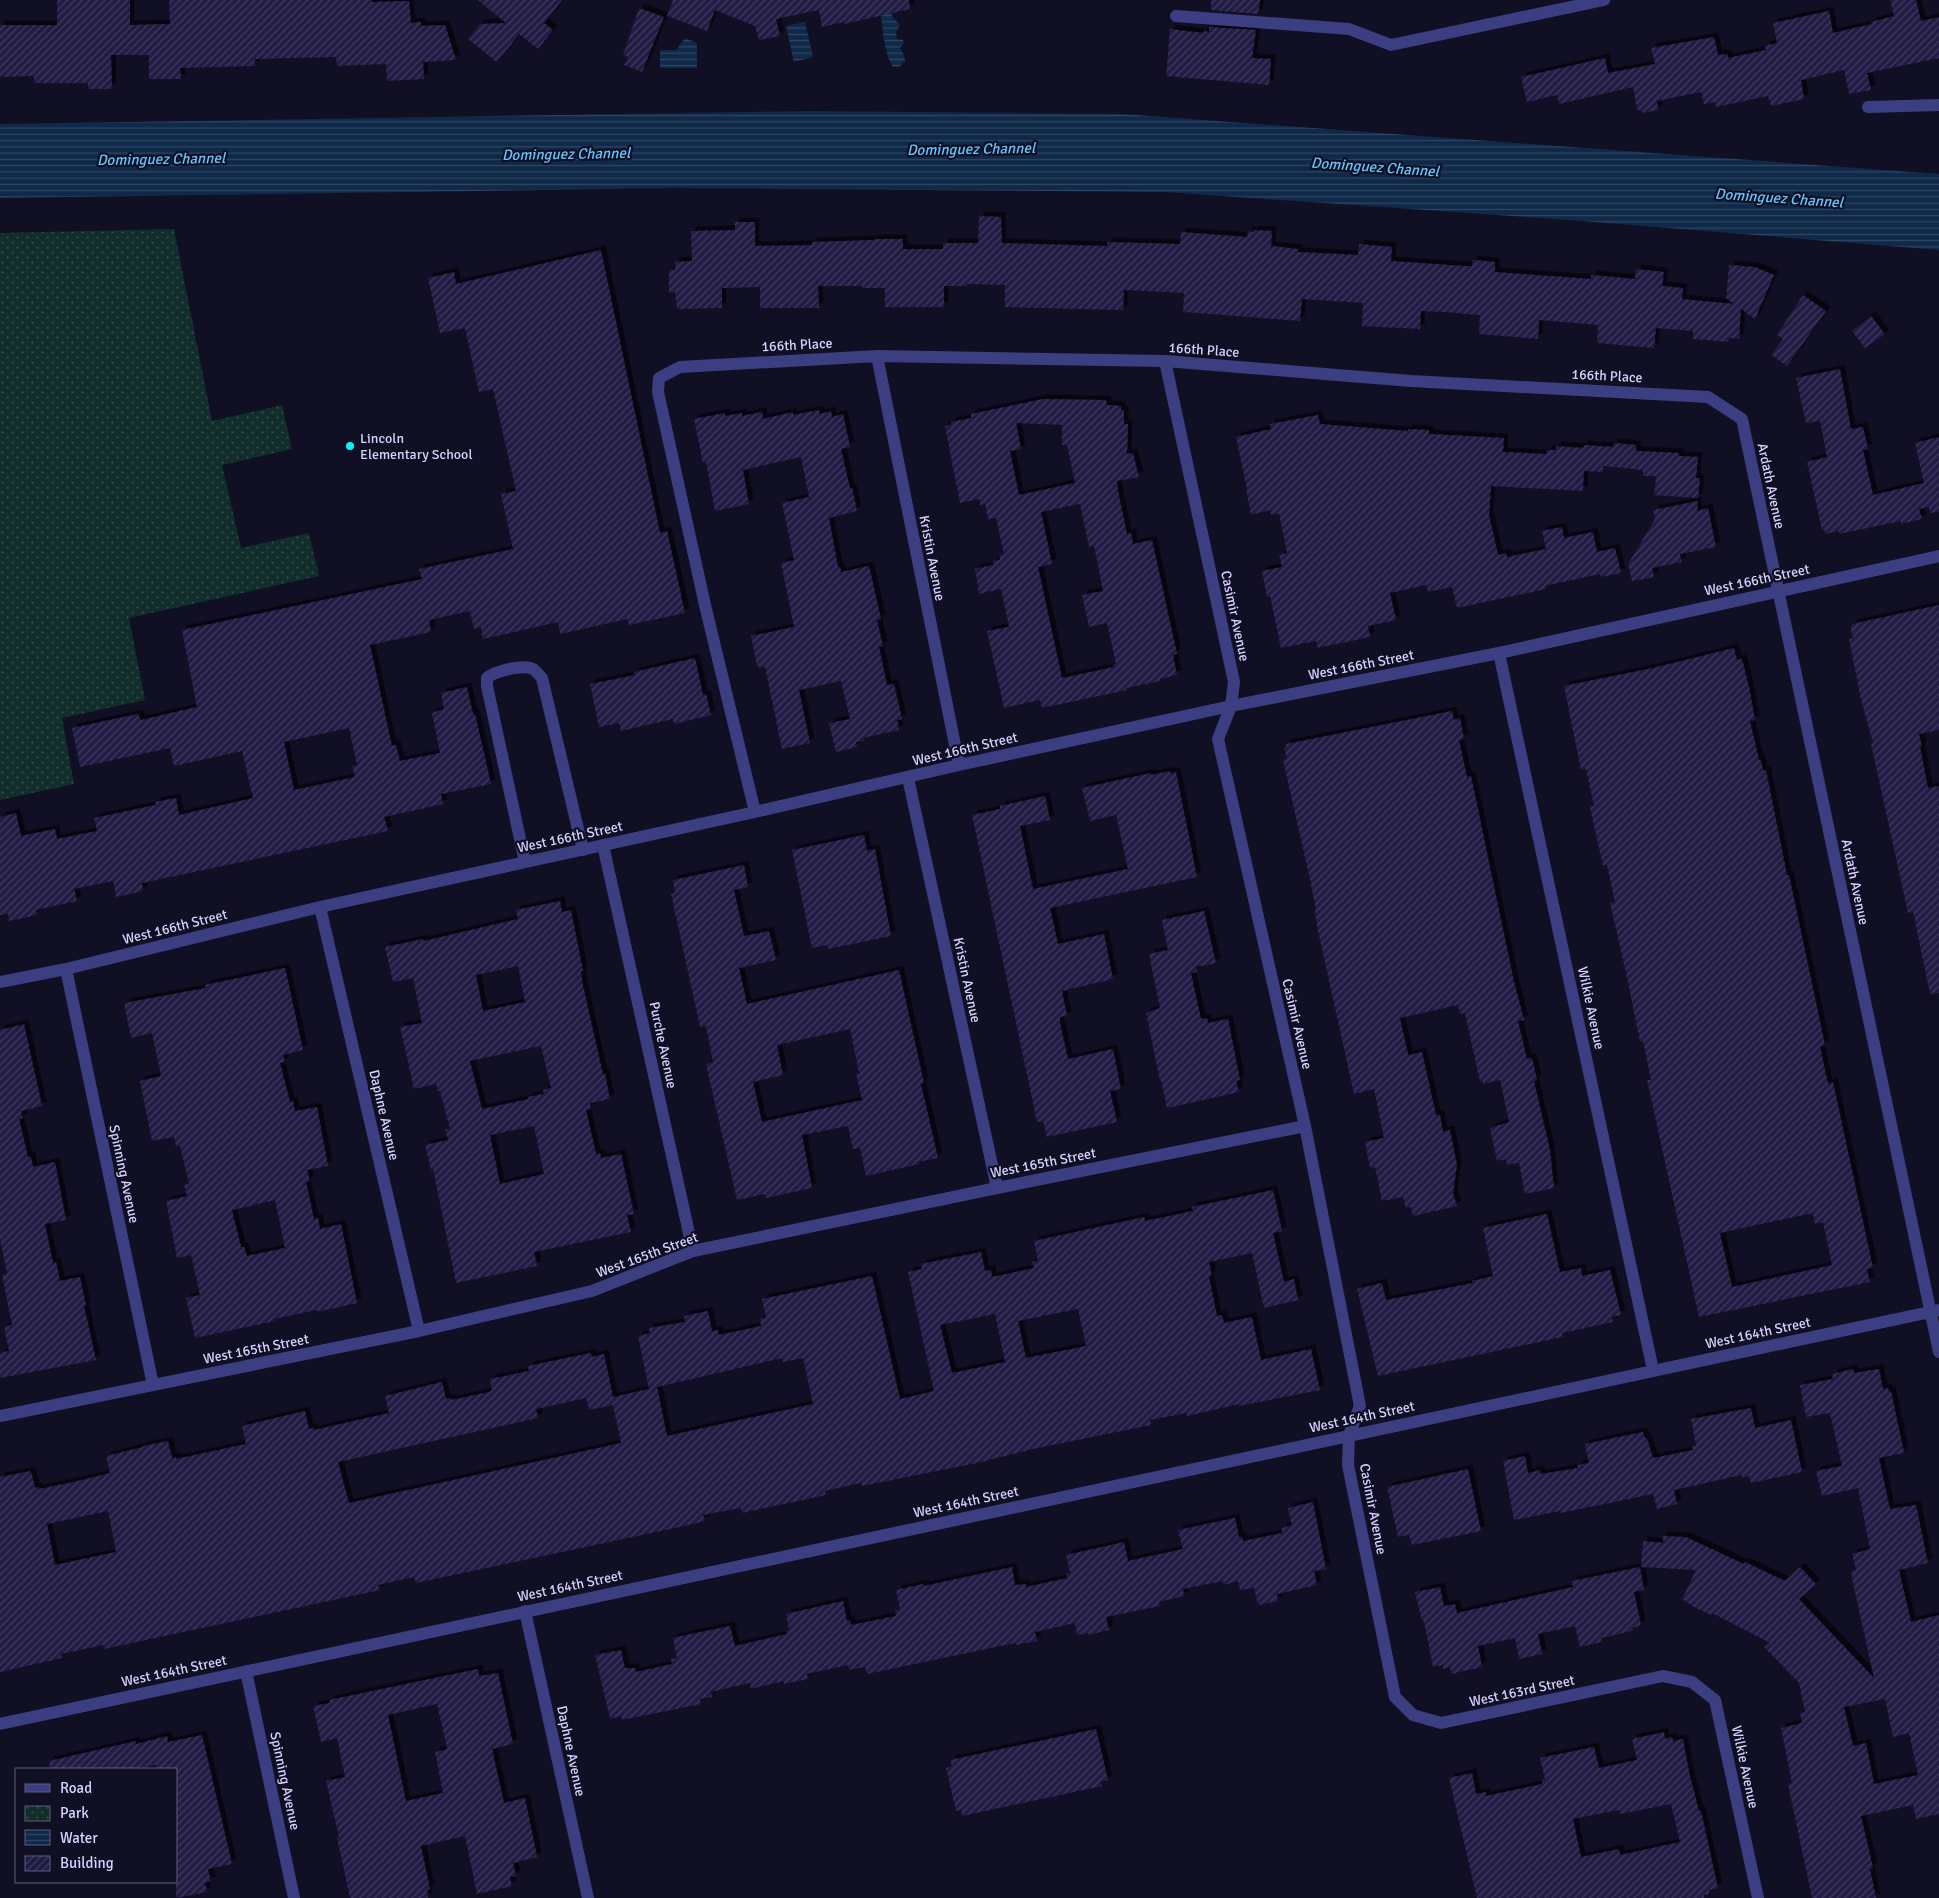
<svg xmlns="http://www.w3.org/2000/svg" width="1939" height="1898" font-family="Signika,sans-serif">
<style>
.park{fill:url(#park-dots)}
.water{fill:url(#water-rules)}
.building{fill:url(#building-hatch);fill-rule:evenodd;filter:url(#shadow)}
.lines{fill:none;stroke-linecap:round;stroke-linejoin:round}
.minor{stroke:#3b3f82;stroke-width:12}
.poi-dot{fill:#06f4f7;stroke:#110f24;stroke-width:2}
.labels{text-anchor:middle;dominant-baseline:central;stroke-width:4.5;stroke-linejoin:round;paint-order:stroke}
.street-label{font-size:14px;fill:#d4d3fe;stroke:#110f24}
.poi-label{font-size:14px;fill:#d4d3fe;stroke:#110f24;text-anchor:start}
.water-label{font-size:15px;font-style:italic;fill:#63c3fb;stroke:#110f24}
</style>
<defs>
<pattern id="park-dots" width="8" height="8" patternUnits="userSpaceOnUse" patternTransform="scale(1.25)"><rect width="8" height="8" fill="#122e2a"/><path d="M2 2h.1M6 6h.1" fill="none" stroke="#344b4a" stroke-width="1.8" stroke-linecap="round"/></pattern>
<pattern id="water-rules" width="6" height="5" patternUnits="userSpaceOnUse" patternTransform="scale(1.25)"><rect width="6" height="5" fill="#0f2948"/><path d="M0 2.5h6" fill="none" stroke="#314763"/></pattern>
<pattern id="building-hatch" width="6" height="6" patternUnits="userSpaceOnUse" patternTransform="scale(1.25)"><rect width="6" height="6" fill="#201b44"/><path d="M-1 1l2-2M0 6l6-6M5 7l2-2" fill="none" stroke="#403b60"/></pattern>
<filter id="shadow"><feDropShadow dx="4.5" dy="-4.5" stdDeviation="0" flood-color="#0009"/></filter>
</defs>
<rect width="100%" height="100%" fill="#110f24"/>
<path class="park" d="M174 229 212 421 282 405 292 449 222 465 241 548 309 533 319 576 129 618 145 700 62 718 74 784 0 800V233Z"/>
<path class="water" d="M892 11V16L900 25 896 32 897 39 903 40 904 43 900 48 904 55 905 61 899 67H893C885 56 882 27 881 12Z
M805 22 813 57 794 62 786 26Z
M685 38 697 43V68H660V50H676Z
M809 111 1123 114 1939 174V250L1582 221 1165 192 675 188 0 198V124Z"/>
<path class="building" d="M57 0H130V25L170 24 169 0H372V2L409 1 411 23 421 22V26L445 25 456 60 423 62 424 79 387 81 386 64 337 66 336 57 255 59V66L180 68 181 79H149V55H111L112 89H88V83H34V76L0 77V25H57Z
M478 0H562L544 23 553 30 538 49 519 34 497 62 468 39 480 24 506 23Z
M673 0H909L910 9 844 24V22L822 27 819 10 776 19 780 36 759 40 755 26 715 10 707 31 667 16Z
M1211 0H1260L1258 14 1211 10Z
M1890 0H1916L1921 21 1939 17V58L1867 73 1871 90 1849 94 1844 70 1801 80 1804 99 1771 106 1768 96 1716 107 1715 102 1704 104 1701 92 1657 101 1658 110 1644 113 1637 109 1633 87 1559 104 1557 95 1527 102 1521 77 1605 58 1608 73 1655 64 1651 48 1714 37 1718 55 1728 54V58L1766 50 1765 46 1777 43 1773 23 1829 11 1833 33 1872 24 1871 22 1894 16Z
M639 8 664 17 642 72 624 65 628 57 623 55Z
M1209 27 1256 30 1252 58 1271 59 1269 85 1166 76 1170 29 1203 33 1204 31 1209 32Z
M979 216 1001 217 1002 243 1107 246V242L1180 244 1181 232 1247 237 1248 231 1254 232V230L1272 231 1271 246 1298 249V252L1358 255 1359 244 1392 247 1391 261 1464 266H1472L1473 260 1495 262V272L1591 279V275L1635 279 1636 269 1664 272 1662 286 1683 288 1682 299 1734 304 1726 298 1729 265 1755 267 1774 275 1755 319 1741 309 1739 339 1729 338 1728 342 1693 339V331L1656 328 1654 348 1597 343 1598 325 1539 320 1538 339 1479 334 1480 315 1444 312 1421 311 1420 329 1362 326 1363 303 1302 299 1300 321 1183 312 1184 293 1124 290 1123 310 1005 307V285L967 284V286H944V307H885V288H862V286H818L819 308H760V287L722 288V308L677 309 675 292 669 293V270H675V262L692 261 691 231 735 230V222H755V246L812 245V242L874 240V239H903V249H943V243H978Z
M601 250 660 533 667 531 685 613 629 625 627 619 560 634 558 622 483 639 481 627 474 629 470 611 429 620 431 632 370 645 392 746 396 745 400 761 440 753 432 713 444 709 441 693 467 687 473 714H475L491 784 441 794 443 804 384 817 388 831 142 883 143 891 116 897 113 881 74 889 77 901 36 910 37 915 9 921 8 914 0 915V817L16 813 21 836 55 829 57 839 97 831 94 818 156 805 155 802 176 798 179 815 253 798 242 751 174 766 170 748 80 767 72 728 138 714 141 720 197 707 182 630 422 579 419 569 513 549 501 494 516 491 493 389 479 392 465 328 440 333 428 278 454 272 456 284ZM349 728 357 765 352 766 355 777 294 790 284 742Z
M1803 295 1826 311 1787 366 1771 355 1783 339 1777 335Z
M1871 316 1885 334 1865 348 1852 331Z
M1840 369 1851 429 1863 427 1868 449 1863 450 1873 495 1924 483 1915 443 1939 437V512L1930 513 1929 507 1919 509 1922 519 1901 524V521L1839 534V531L1825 534 1824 529 1822 530 1807 462 1827 457 1820 421 1806 423 1796 378Z
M1043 399 1106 400 1107 405 1121 406V410H1124V424H1128L1127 454 1133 453 1139 477 1117 481 1118 491 1127 534 1131 533 1133 544 1152 540 1177 654 1173 655 1177 675 1160 679V681L1126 688 1127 690 1042 708 1040 700 1004 708 987 631 1009 627 1001 589 979 594 975 569 993 565V561L1000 560 999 555 1004 554 996 518 988 519 985 504 980 505 979 499 960 503 945 426 951 425V422L971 418V414ZM1016 423 1062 425V445H1067L1075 483 1019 495 1010 451 1021 449ZM1080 504 1089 547 1094 546 1103 591 1082 595 1089 627 1107 623 1116 664 1113 665 1114 667 1062 678 1038 567 1052 564 1041 512Z
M819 410 820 414 831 411 832 417 843 414 850 447 841 449 850 488H852L857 511 829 518 838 567H840L841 572 869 566 881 619 877 620 883 646 879 647 887 685 894 684 902 719 897 720 899 730 863 738 864 741 856 742 857 747 836 752 829 723 850 719 841 681 799 690 810 743 782 749 765 667 759 668V666H757L751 636 794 627 781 563 794 560 782 503 809 497 801 457 743 470 749 504 715 511 706 462 703 463 694 419 725 413V416L742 413V416L762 412 763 419 793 412V415Z
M1318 415 1320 424 1408 431V429L1429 430V434L1504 438 1503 452 1546 454 1547 450H1556V446L1583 448 1584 445 1613 447 1614 443 1636 445V451L1679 453V456L1698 457 1696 478H1700L1698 498 1654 495 1656 476H1643V470L1603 466V472L1584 471 1583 491 1491 486 1489 515 1498 555 1506 553 1507 557 1546 549 1542 531 1562 527 1564 538 1593 532 1597 552 1615 548 1621 573 1601 577 1600 574 1545 586 1546 589 1457 608 1452 587 1428 592 1426 585 1390 593 1396 620 1368 626 1370 637 1318 648 1316 641 1281 648 1270 596 1267 597 1262 571 1282 567 1279 555 1287 553 1279 514 1271 515 1270 510 1251 515 1246 489H1247L1236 437 1271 429 1270 424Z
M1698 501 1697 511 1708 508 1716 547 1680 554 1682 562 1652 568 1654 577 1632 581 1628 564 1655 519 1653 510Z
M1939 605V730L1919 734 1922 746 1920 747 1928 788 1939 786V993L1930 994 1913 912 1908 913 1871 744 1873 743 1861 700 1849 639 1853 638 1850 627H1852V624Z
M1734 648 1737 660 1742 659 1749 687 1755 720 1750 721 1759 760H1761L1763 771 1766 770 1787 875H1789L1825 1045 1820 1047 1828 1084 1833 1082 1873 1268 1867 1269 1870 1282 1699 1317 1647 1080H1651L1643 1041 1640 1042 1627 977 1610 903 1615 902 1607 865 1603 866 1590 807 1594 806 1586 769 1581 770 1564 686 1653 668ZM1813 1213 1815 1224 1823 1222 1832 1265 1732 1287 1720 1233Z
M695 658 703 695 706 694 711 715 674 724 673 719 621 731 619 723 599 727 590 684 635 675 634 672Z
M1452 711 1454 720 1460 718 1464 739 1459 740 1467 777 1471 776 1514 982 1524 1020 1518 1021 1527 1059 1532 1058 1537 1080 1534 1081 1550 1150 1554 1188 1525 1194 1519 1163 1507 1165 1506 1159 1497 1161 1490 1128 1509 1122 1500 1080 1483 1084V1082H1480L1465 1013 1460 1014 1458 1005 1400 1018 1408 1054 1409 1055 1422 1052 1436 1115H1440L1443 1132 1450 1130 1457 1165 1453 1193 1457 1206 1413 1216 1411 1207 1406 1208 1403 1197 1382 1201 1375 1167 1370 1168 1365 1142 1384 1138 1374 1089 1354 1094 1317 926 1315 911 1316 910 1309 875 1283 760 1287 759 1284 748H1286V744Z
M1170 771V773L1176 772 1197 877 1050 908 1058 944 1104 934 1113 979 1062 991 1067 1016 1060 1017V1023L1068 1059 1113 1049 1121 1089 1110 1091 1117 1122 1047 1137 1043 1121 1037 1122 972 815 1000 809V806L1045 796 1050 820 1020 826 1033 889 1128 869 1116 815 1090 821 1082 788 1151 773V775Z
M864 835 867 851 875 849 891 936 828 949 827 945 812 948 792 850Z
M744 865 748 887 734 890 744 936 769 931 776 960 739 968 747 1004 899 970 924 1083 921 1084 938 1158 918 1162 919 1164 866 1176 860 1148 853 1149 848 1126 802 1135 812 1188 766 1198 765 1194 737 1200 706 1064 713 1062 706 1026 700 1027 671 894 675 893 673 880ZM850 1029 859 1073 856 1074 862 1100 762 1122 753 1082 783 1075 777 1045Z
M560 901 562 912 571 910 583 971H581L583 986 603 1074H605L610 1099 590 1103 591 1109 586 1110 596 1154 600 1153 601 1158 621 1154 634 1214 627 1215 631 1232 534 1252 537 1266 456 1283 433 1169 431 1170 425 1145 448 1140 445 1129H450L440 1091H438L436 1084 414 1089 400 1027 422 1023 413 978 393 982 385 947 423 939 424 941 518 919 516 910ZM518 966 525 1002 483 1011 476 975ZM541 1046 551 1088 543 1090 544 1094 528 1097 529 1099 482 1109 470 1061ZM534 1126 544 1174 500 1184 490 1135Z
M1204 911 1216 963 1196 967 1197 972 1191 973 1201 1019 1207 1018 1208 1023 1228 1019 1240 1080 1236 1081 1239 1092 1167 1108 1161 1080 1160 1081 1146 1013 1160 1008 1149 954 1168 950 1162 920Z
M285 968 303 1050 283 1055 285 1062 280 1063 290 1102 293 1101 295 1111 317 1107 328 1166 307 1170 310 1181 306 1182 314 1219 318 1218 320 1229 341 1224 357 1303 318 1312 317 1310 274 1319 275 1321 195 1338 186 1298 200 1295 191 1255 177 1258 166 1201 187 1196 184 1185 189 1184 180 1146 176 1147 174 1137 152 1141 140 1081 161 1076 152 1033 131 1038 124 1003 206 988 205 985ZM275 1200 285 1248 247 1256 244 1247H241L232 1210Z
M24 1024 42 1106 21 1111 23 1118 19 1119 28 1157H31L33 1167 55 1162 66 1220 45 1224 53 1263 56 1262 60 1281 80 1277 86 1305 84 1306 96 1360 0 1378V1353L9 1351 4 1327 12 1325 2 1275 7 1274 0 1239V1030Z
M1273 1190 1282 1231 1273 1233 1284 1282 1294 1279 1298 1300 1264 1308 1252 1253 1209 1262 1212 1276H1209L1217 1316 1222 1315 1224 1323 1252 1317 1261 1360 1311 1349 1320 1390 1239 1406V1404L1187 1416V1413L1150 1420 1151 1425 1033 1449 977 1463 862 1486 861 1483 825 1491 826 1495 742 1513 741 1508 703 1515 705 1521 689 1525 416 1583 414 1577 378 1585 380 1590 104 1649 103 1645 61 1654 62 1658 0 1672V1477L31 1471 35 1488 39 1487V1489L78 1481 110 1473 106 1456 143 1447V1446L168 1441 172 1458 176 1457V1459L246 1444 242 1426 305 1411 309 1429 313 1428 314 1430 389 1413 385 1396 442 1382 446 1399 451 1398 452 1400 489 1392 492 1390 490 1379 529 1371 528 1366 591 1353 592 1357 604 1354 613 1397 649 1389 638 1336 650 1333 649 1328 685 1322 684 1316 708 1311 712 1331 718 1330 719 1335 761 1326 760 1319 766 1318 762 1299 872 1276 900 1399 934 1391 908 1272 922 1269 921 1264 981 1252 985 1271 991 1270 992 1277 1034 1268 1032 1262 1038 1261 1034 1241 1144 1217 1145 1221 1193 1211 1192 1207ZM1078 1309 1086 1346 1026 1358 1018 1321ZM995 1314 1005 1362 952 1373 940 1325ZM782 1358 783 1362 803 1358 813 1404 667 1436 657 1387ZM586 1398 589 1410 613 1405 621 1443 349 1503 338 1462 538 1418 536 1409ZM108 1511 116 1552 55 1565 47 1524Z
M1547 1214 1560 1272 1581 1268 1582 1276 1610 1270 1621 1315 1612 1317 1613 1322 1608 1323 1562 1333 1563 1337 1378 1376 1357 1289 1382 1283 1386 1300 1473 1283 1472 1281 1493 1276 1483 1228Z
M1853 1369 1854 1373 1879 1369 1883 1389 1888 1388 1889 1392 1891 1391 1904 1453 1879 1458 1890 1509 1916 1505 1928 1563 1899 1570 1911 1622 1939 1615V1814L1916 1819 1913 1805 1861 1816 1873 1868 1870 1869 1876 1898H1812L1788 1784 1792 1783 1781 1728 1802 1723 1800 1713 1805 1712 1799 1683 1764 1647 1770 1643 1712 1613 1711 1615 1694 1607 1682 1599 1696 1570 1641 1567 1643 1541 1664 1543 1662 1536 1686 1537 1744 1564 1745 1562 1785 1581 1800 1567 1816 1584 1799 1599 1874 1678 1852 1579V1571L1856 1570 1852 1554 1870 1549 1858 1488 1822 1496 1816 1471 1842 1466 1830 1413 1806 1417 1800 1385 1833 1379 1832 1374ZM1885 1699 1893 1737 1909 1733 1918 1775 1874 1784 1866 1743 1853 1746 1844 1707Z
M1751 1408 1755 1428 1791 1420 1802 1472 1751 1483 1749 1476 1742 1478V1475L1674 1490 1677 1504 1657 1509 1653 1494 1561 1513 1560 1511 1514 1520 1503 1461 1525 1456 1528 1473 1540 1470 1541 1474 1578 1468 1577 1465 1589 1463 1585 1444 1643 1432 1645 1438H1647L1653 1458 1693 1450 1692 1446H1696L1691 1419Z
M1468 1469 1481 1531 1412 1545 1409 1535 1398 1537 1387 1487Z
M1313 1502 1326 1569 1314 1571 1317 1585 1277 1594 1278 1601 1258 1605 1254 1588 1240 1590 1238 1581 1224 1585 1223 1581 1183 1589 1184 1596 1159 1602 1160 1606 1106 1617 1109 1630 1089 1635 1088 1633 1077 1635 1075 1623 1035 1632 1037 1641 1016 1645 1015 1643 867 1674 865 1667 849 1670 848 1665 807 1674 808 1679 784 1684V1681L751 1689 750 1683 711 1692 712 1697 700 1699 701 1704 622 1720 621 1716 610 1719 595 1655 621 1650 625 1668H635L636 1672 672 1664 671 1659 677 1658 673 1638 686 1635 730 1626 735 1646 787 1634 786 1631 789 1630 786 1614 843 1601 847 1621 850 1620 851 1625 896 1616 895 1611 900 1609 896 1590 923 1584 924 1586 1012 1567 1015 1585 1026 1584V1587L1067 1578 1066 1574 1070 1573 1066 1555 1124 1542 1128 1561 1183 1549 1178 1530 1235 1518 1239 1537H1242L1243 1541 1282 1533V1528L1292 1525 1288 1508Z
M1640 1567 1644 1590 1634 1592 1641 1625 1632 1628 1633 1630 1628 1632 1601 1638 1602 1642 1580 1647 1575 1626 1538 1634 1542 1654 1519 1659 1515 1638 1478 1646 1482 1667 1451 1674 1450 1667 1443 1669V1665L1433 1667 1424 1621H1422L1415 1592 1440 1587 1444 1606 1455 1604 1457 1613 1573 1587 1572 1581Z
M478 1669 479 1676 498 1673 513 1744 492 1749 504 1803 525 1798 537 1857 513 1863 516 1876 510 1877 512 1886 477 1894 465 1836 421 1846 430 1889 427 1890 428 1898H350L337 1838 339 1837 326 1781 345 1777 337 1738 321 1742 313 1706 330 1703 329 1700ZM437 1704 447 1748 445 1750 435 1752 443 1793 406 1801 388 1715Z
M1096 1729 1108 1780 1101 1782 1102 1786 962 1816 961 1810 956 1811 946 1768 952 1766 950 1760Z
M1664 1732 1665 1739 1672 1737 1673 1741 1683 1739 1689 1772 1699 1811H1701L1718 1888 1709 1890V1894L1704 1895V1898H1477L1449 1778 1472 1773 1476 1794 1486 1792V1796L1542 1784V1780L1545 1779 1540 1758 1594 1747 1599 1768 1637 1760 1632 1739ZM1671 1804 1680 1842 1620 1855 1619 1849 1581 1857 1573 1819 1619 1810 1620 1814Z
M202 1735 232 1864 208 1869 211 1881 205 1883 207 1892 176 1898V1769H157L156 1765 134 1769H50L49 1761 136 1741V1744L167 1736 168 1742Z"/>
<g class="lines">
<path class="minor" d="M1176 16 1349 29 1391 45 1604 0
M1868 107 1939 105
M877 356 959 765
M1165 361 1234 682 1231 706 1218 739 1305 1126 1360 1406 1349 1435 1348 1465 1395 1697 1413 1715 1441 1723 1663 1676 1692 1682 1715 1700 1758 1898
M1499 653 1653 1370
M908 778 997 1188
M755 812 705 605 658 392 659 378 680 367 877 356 1165 361 1411 381 1708 397 1742 419 1939 1352
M603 845 693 1251
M525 862 487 686V678C494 671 523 664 533 669 536 671 539 675 542 678L583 850
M320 907 419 1331
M66 969 153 1385
M0 982 66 969 320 907 755 812 959 765 1231 706 1499 653 1939 556
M0 1416 419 1331 592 1291 693 1251 997 1188 1305 1126
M525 1611 588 1898
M246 1671 294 1898
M0 1724 1939 1310"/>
</g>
<circle class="poi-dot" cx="350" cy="446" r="5"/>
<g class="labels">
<g class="street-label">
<text transform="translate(797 345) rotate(-3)">166th Place</text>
<text transform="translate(1204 350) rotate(4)">166th Place</text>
<text transform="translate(1607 376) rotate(3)">166th Place</text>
<text transform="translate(1771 486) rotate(78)">Ardath Avenue</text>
<text transform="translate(932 558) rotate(79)">Kristin Avenue</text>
<text transform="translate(1757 580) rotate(-12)">West 166th Street</text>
<text transform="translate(1235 616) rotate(78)">Casimir Avenue</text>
<text transform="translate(1361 665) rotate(-11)">West 166th Street</text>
<text transform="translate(965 749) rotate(-13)">West 166th Street</text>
<text transform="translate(570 837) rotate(-12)">West 166th Street</text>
<text transform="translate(1855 882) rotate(78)">Ardath Avenue</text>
<text transform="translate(175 927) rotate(-14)">West 166th Street</text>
<text transform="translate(967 980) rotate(78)">Kristin Avenue</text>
<text transform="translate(1591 1008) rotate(78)">Wilkie Avenue</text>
<text transform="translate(1297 1024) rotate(77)">Casimir Avenue</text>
<text transform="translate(663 1045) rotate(78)">Purche Avenue</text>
<text transform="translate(384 1115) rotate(77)">Daphne Avenue</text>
<text transform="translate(1043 1163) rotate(-11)">West 165th Street</text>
<text transform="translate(124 1174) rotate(78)">Spinning Avenue</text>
<text transform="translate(647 1255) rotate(-20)">West 165th Street</text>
<text transform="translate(1758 1333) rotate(-12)">West 164th Street</text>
<text transform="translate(256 1349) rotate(-11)">West 165th Street</text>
<text transform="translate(1362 1417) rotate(-12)">West 164th Street</text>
<text transform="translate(966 1502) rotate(-12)">West 164th Street</text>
<text transform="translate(1373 1509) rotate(79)">Casimir Avenue</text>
<text transform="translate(570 1586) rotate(-12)">West 164th Street</text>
<text transform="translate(174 1671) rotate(-12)">West 164th Street</text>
<text transform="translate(1522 1691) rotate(-12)">West 163rd Street</text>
<text transform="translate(571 1751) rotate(78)">Daphne Avenue</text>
<text transform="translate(1745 1767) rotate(78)">Wilkie Avenue</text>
<text transform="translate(285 1781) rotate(78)">Spinning Avenue</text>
</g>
<g class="poi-label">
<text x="360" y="438">Lincoln<tspan x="360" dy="16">Elementary School</tspan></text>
</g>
<g class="water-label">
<text transform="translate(971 149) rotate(-1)">Dominguez Channel</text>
<text transform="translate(566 154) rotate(-1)">Dominguez Channel</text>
<text transform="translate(161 159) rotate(-1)">Dominguez Channel</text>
<text transform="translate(1375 167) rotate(4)">Dominguez Channel</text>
<text transform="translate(1779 198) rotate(4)">Dominguez Channel</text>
</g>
</g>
<rect x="15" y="1768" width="162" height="115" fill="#110f24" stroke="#5f5d7b"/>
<rect x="25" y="1784" width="25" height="8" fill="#3b3f82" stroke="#5f5d7b"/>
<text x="60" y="1793" font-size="15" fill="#d4d3fe">Road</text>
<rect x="25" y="1806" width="25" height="15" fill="url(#park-dots)" stroke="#5f5d7b"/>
<text x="60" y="1818" font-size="15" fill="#d4d3fe">Park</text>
<rect x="25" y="1830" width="25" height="15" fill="url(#water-rules)" stroke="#5f5d7b"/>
<text x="60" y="1843" font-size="15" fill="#d4d3fe">Water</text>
<rect x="25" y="1856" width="25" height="15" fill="url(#building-hatch)" stroke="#5f5d7b"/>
<text x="60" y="1868" font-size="15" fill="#d4d3fe">Building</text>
</svg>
